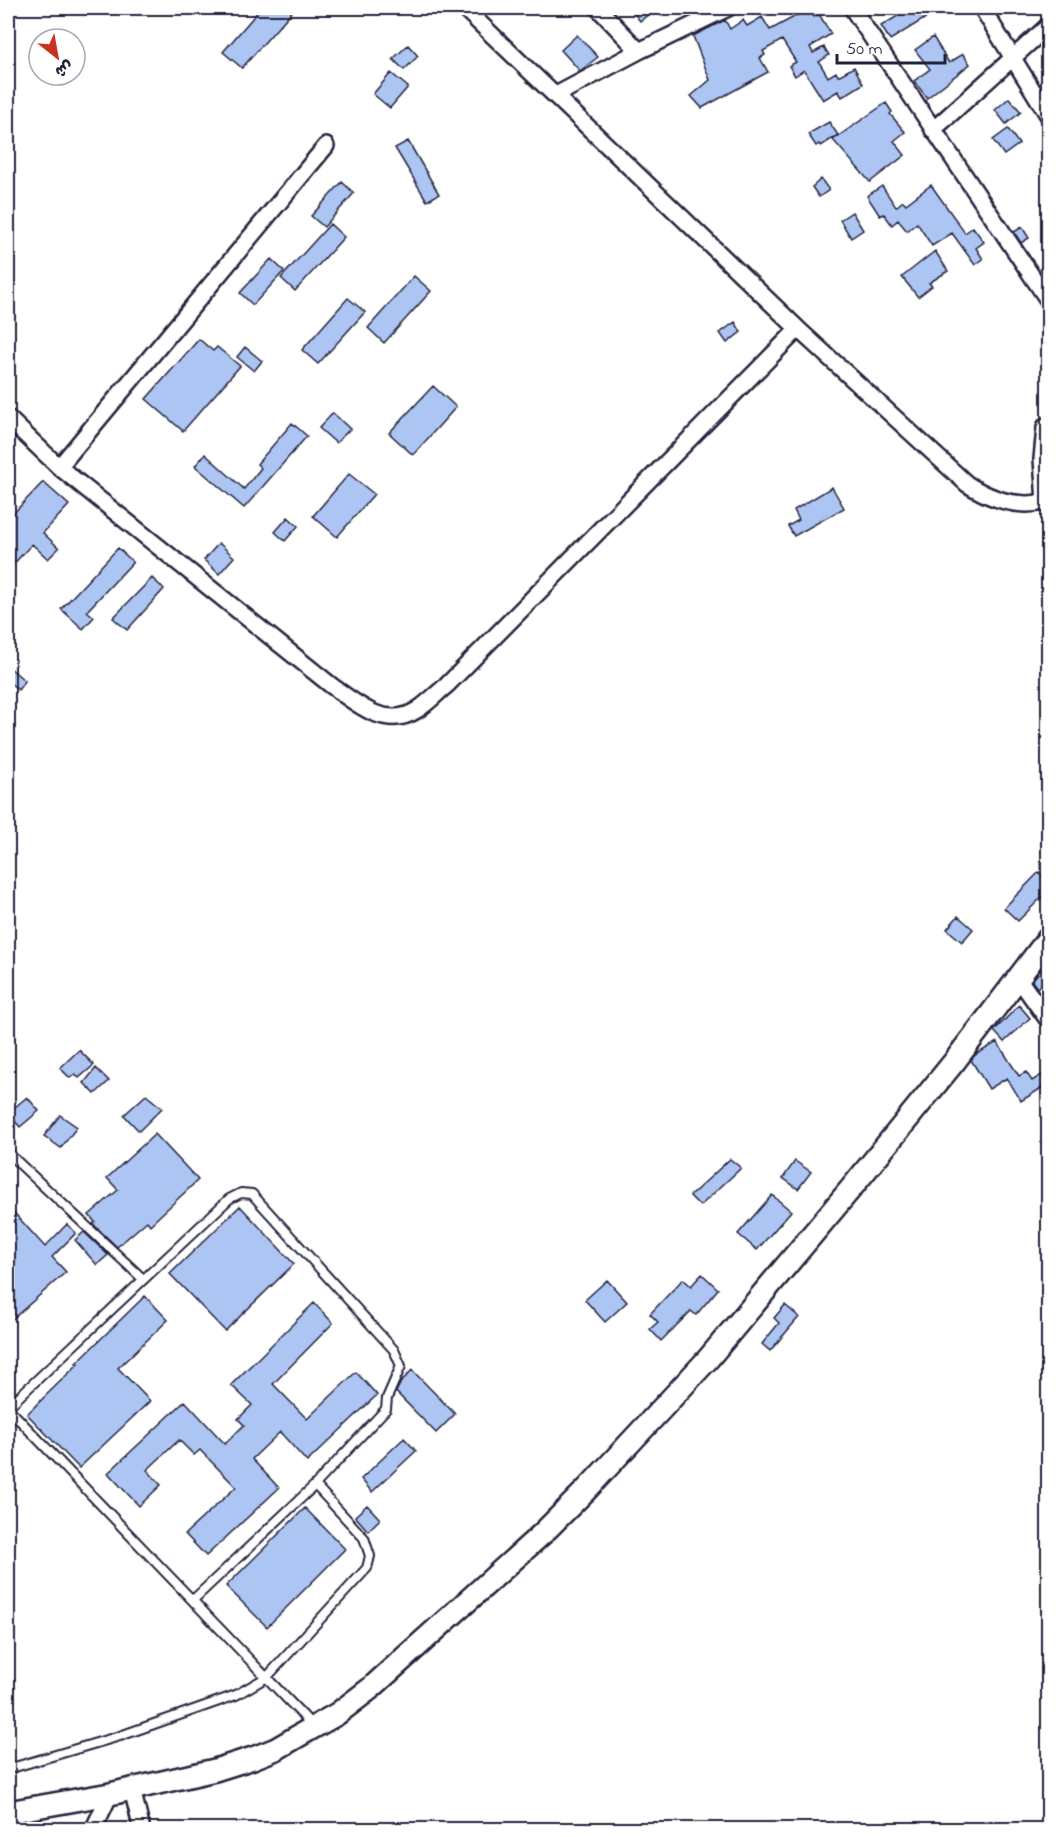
<svg xmlns="http://www.w3.org/2000/svg" width="1056" height="1837" font-family="'Indie Flower','Playpen Sans Arabic',sans-serif">
<style>
.building{fill:#adc5f3;stroke:#22223b;stroke-width:1.5}
.lines{fill:none;stroke-linecap:round;stroke-linejoin:round}
.lane-casing{stroke:#22223b;stroke-width:12}
.street-casing{stroke:#22223b;stroke-width:20}
.secondary-casing{stroke:#22223b;stroke-width:26}
.lane{stroke:#fff;stroke-width:8}
.street{stroke:#fff;stroke-width:15}
.secondary{stroke:#fff;stroke-width:21}
</style>
<rect width="100%" height="100%" fill="#fff"/>
<filter id="ink" filterUnits="userSpaceOnUse"><feTurbulence type="fractalNoise" baseFrequency=".0167" numOctaves="2"/><feDisplacementMap in="SourceGraphic" scale="12" xChannelSelector="R" yChannelSelector="G"/><feConvolveMatrix kernelMatrix="1 2 1 2 8 2 1 2 1" color-interpolation-filters="sRGB"/></filter>
<g filter="url(#ink)">
<path class="building" d="M261 8H295L242 68 223 52Z
M630 8H657L640 21Z
M911 8H942L890 40 881 26Z
M809 9 814 17 819 14 831 34 810 47 813 53 824 47 829 55 819 62 828 77 836 72 838 76 854 67 863 84 842 97 838 91 823 100 804 70 795 76 789 66 796 62 782 40 763 51 765 55 760 58 768 72 702 108 691 96 710 80 693 36 725 20 730 29 743 20 747 26 762 17 770 30Z
M577 35 598 57 580 71 561 50Z
M933 37 949 63 963 54 970 64 927 98 914 81 930 69 915 50Z
M408 45 418 56 404 70 393 59Z
M391 73 408 87 390 108 373 94Z
M1009 98 1021 112 1006 124 995 110Z
M886 103 892 112 890 114 905 132 894 141 905 155 870 182 833 140Z
M829 122 838 135 821 146 819 144 816 146 808 134Z
M1008 129 1019 144 1004 155 993 140Z
M408 141 439 194 427 201 395 148Z
M821 179 829 190 819 197 812 187Z
M342 182 354 193 324 227 311 216Z
M931 185 965 233 973 227 984 242 976 248 983 259 975 265 952 233 932 246 917 223 907 231 898 220 892 225 884 214 880 216 867 196 882 186 896 207 903 201 906 204Z
M852 212 863 230 851 238 840 220Z
M330 224 344 237 295 291 281 278Z
M1022 227 1029 238 1021 243 1014 232Z
M935 251 948 271 929 283 932 286 918 297 902 277Z
M271 259 284 271 253 305 240 293Z
M414 276 431 291 384 343 368 328Z
M348 298 365 312 318 364 302 350Z
M735 322 741 332 727 343 720 333Z
M199 339 213 351 217 347 240 366 183 431 146 399Z
M245 347 262 361 254 371 237 357Z
M433 386 456 407 413 455 389 433Z
M333 413 350 429 336 443 319 428Z
M292 423 307 436 244 508 195 466 205 454 244 489 261 468 257 464Z
M349 474 374 494 337 537 313 516Z
M43 482 69 505 43 533 59 548 48 559 32 544 8 570V519Z
M832 487 844 508 794 536 788 526 799 520 794 510Z
M288 517 298 526 285 541 275 532Z
M219 543 234 557 219 574 204 560Z
M118 548 133 562 87 611 94 617 83 629 61 609Z
M152 578 164 589 127 630 113 618Z
M8 666 25 681 18 690 8 681Z
M1039 872 1048 882V891L1018 921 1004 908Z
M958 916 973 929 962 942 947 929Z
M1048 960V980L1037 988 1032 981Z
M1019 1005 1030 1018 1004 1042 994 1031Z
M997 1042 1019 1076 1026 1072 1032 1081 1048 1071V1084L1021 1101 1007 1078 989 1089 971 1060 975 1055Z
M79 1050 94 1065 79 1078 75 1074 70 1078 60 1068Z
M96 1068 109 1081 95 1094 84 1083Z
M146 1095 162 1108 139 1131 124 1115Z
M27 1097 39 1111 20 1127 8 1113Z
M60 1115 77 1127 61 1148 44 1136Z
M155 1134 198 1180 150 1225 147 1221 117 1247 93 1224 95 1222 89 1215 118 1190 107 1178Z
M730 1159 741 1168 700 1206 690 1196Z
M795 1161 811 1172 798 1189 783 1178Z
M772 1195 791 1211 757 1250 738 1234Z
M8 1206 45 1247 67 1224 76 1233 52 1257 66 1272 8 1323Z
M240 1206 294 1264 225 1331 170 1274Z
M84 1232 108 1255 97 1265 75 1240Z
M702 1274 718 1289 696 1315 691 1311 661 1341 650 1329 658 1322 650 1314 683 1279 691 1286Z
M607 1280 627 1302 605 1322 585 1300Z
M145 1296 168 1320 118 1368 150 1401 79 1468 27 1414 78 1364 76 1363Z
M314 1303 333 1323 273 1384 307 1419 356 1372 377 1395 307 1462 280 1432 252 1459 279 1488 206 1556 185 1534 236 1487 200 1450 194 1455 179 1440 147 1470 161 1485 139 1506 108 1473 185 1401 225 1444 244 1425 238 1419 252 1405 231 1385Z
M785 1305 799 1317 770 1351 762 1344 779 1323 774 1318Z
M412 1370 455 1414 436 1433 396 1392 401 1382Z
M404 1438 416 1451 372 1492 361 1479Z
M367 1505 380 1519 368 1531 355 1516Z
M305 1508 345 1549 267 1627 226 1586Z"/>
<g class="lines">
<g class="lane-casing">
<path id="lane" d="M8 1153 143 1279
M8 1407 229 1199 241 1193 252 1194 394 1350 401 1366 387 1398 386 1409 315 1485 193 1600
M8 1408 313 1726
M8 1769 120 1736 236 1695 267 1677 367 1568 370 1556 364 1538 315 1485"/>
</g>
<g class="street-casing">
<path id="street" d="M464 8 798 329 967 484C992 500 1019 509 1048 501
M598 8 639 51
M852 8 1048 300
M982 8 1048 115
M556 95 639 51 728 8
M933 130 1048 26
M8 418 59 467 332 686C357 704 386 730 417 710 428 703 437 693 447 685L798 329
M59 467 326 146
M1018 978 1048 1020
M132 1789 142 1830
M93 1830 110 1794"/>
</g>
<g class="secondary-casing">
<path id="secondary" d="M1048 428 1045 459 1048 502
M8 1812 110 1794 215 1770 253 1758 276 1749 300 1735 337 1714 371 1688 543 1533 588 1488 708 1359 853 1186 954 1062 1048 939"/>
</g>
<use href="#lane" class="lane"/>
<use href="#street" class="street"/>
<use href="#secondary" class="secondary"/>
</g>
</g>
<rect width="1056" height="1837" fill="none" stroke="#fff" stroke-width="30"/>
<rect x="15" y="15" width="1026" height="1807" fill="none" stroke="#22223b" stroke-width="2" filter="url(#ink)"/>
<g transform="translate(57 57) rotate(149)"><circle r="28" fill="#ffffff" stroke="#a7a7b1" stroke-width="1.5"/>
<path d="M0-4.5L10 22L0 15L-10 22Z" fill="#c8321e"/>
<text y="-9" font-size="16" font-weight="bold" text-anchor="middle" fill="#22223b">ش</text>
</g>
<path d="M837 54v9h108v-9" fill="none" stroke="#22223b" stroke-width="3"/>
<text x="846" y="54" font-size="18" fill="#22223b" stroke="#ffffff" stroke-width="4.5" paint-order="stroke">50 m</text>
</svg>
